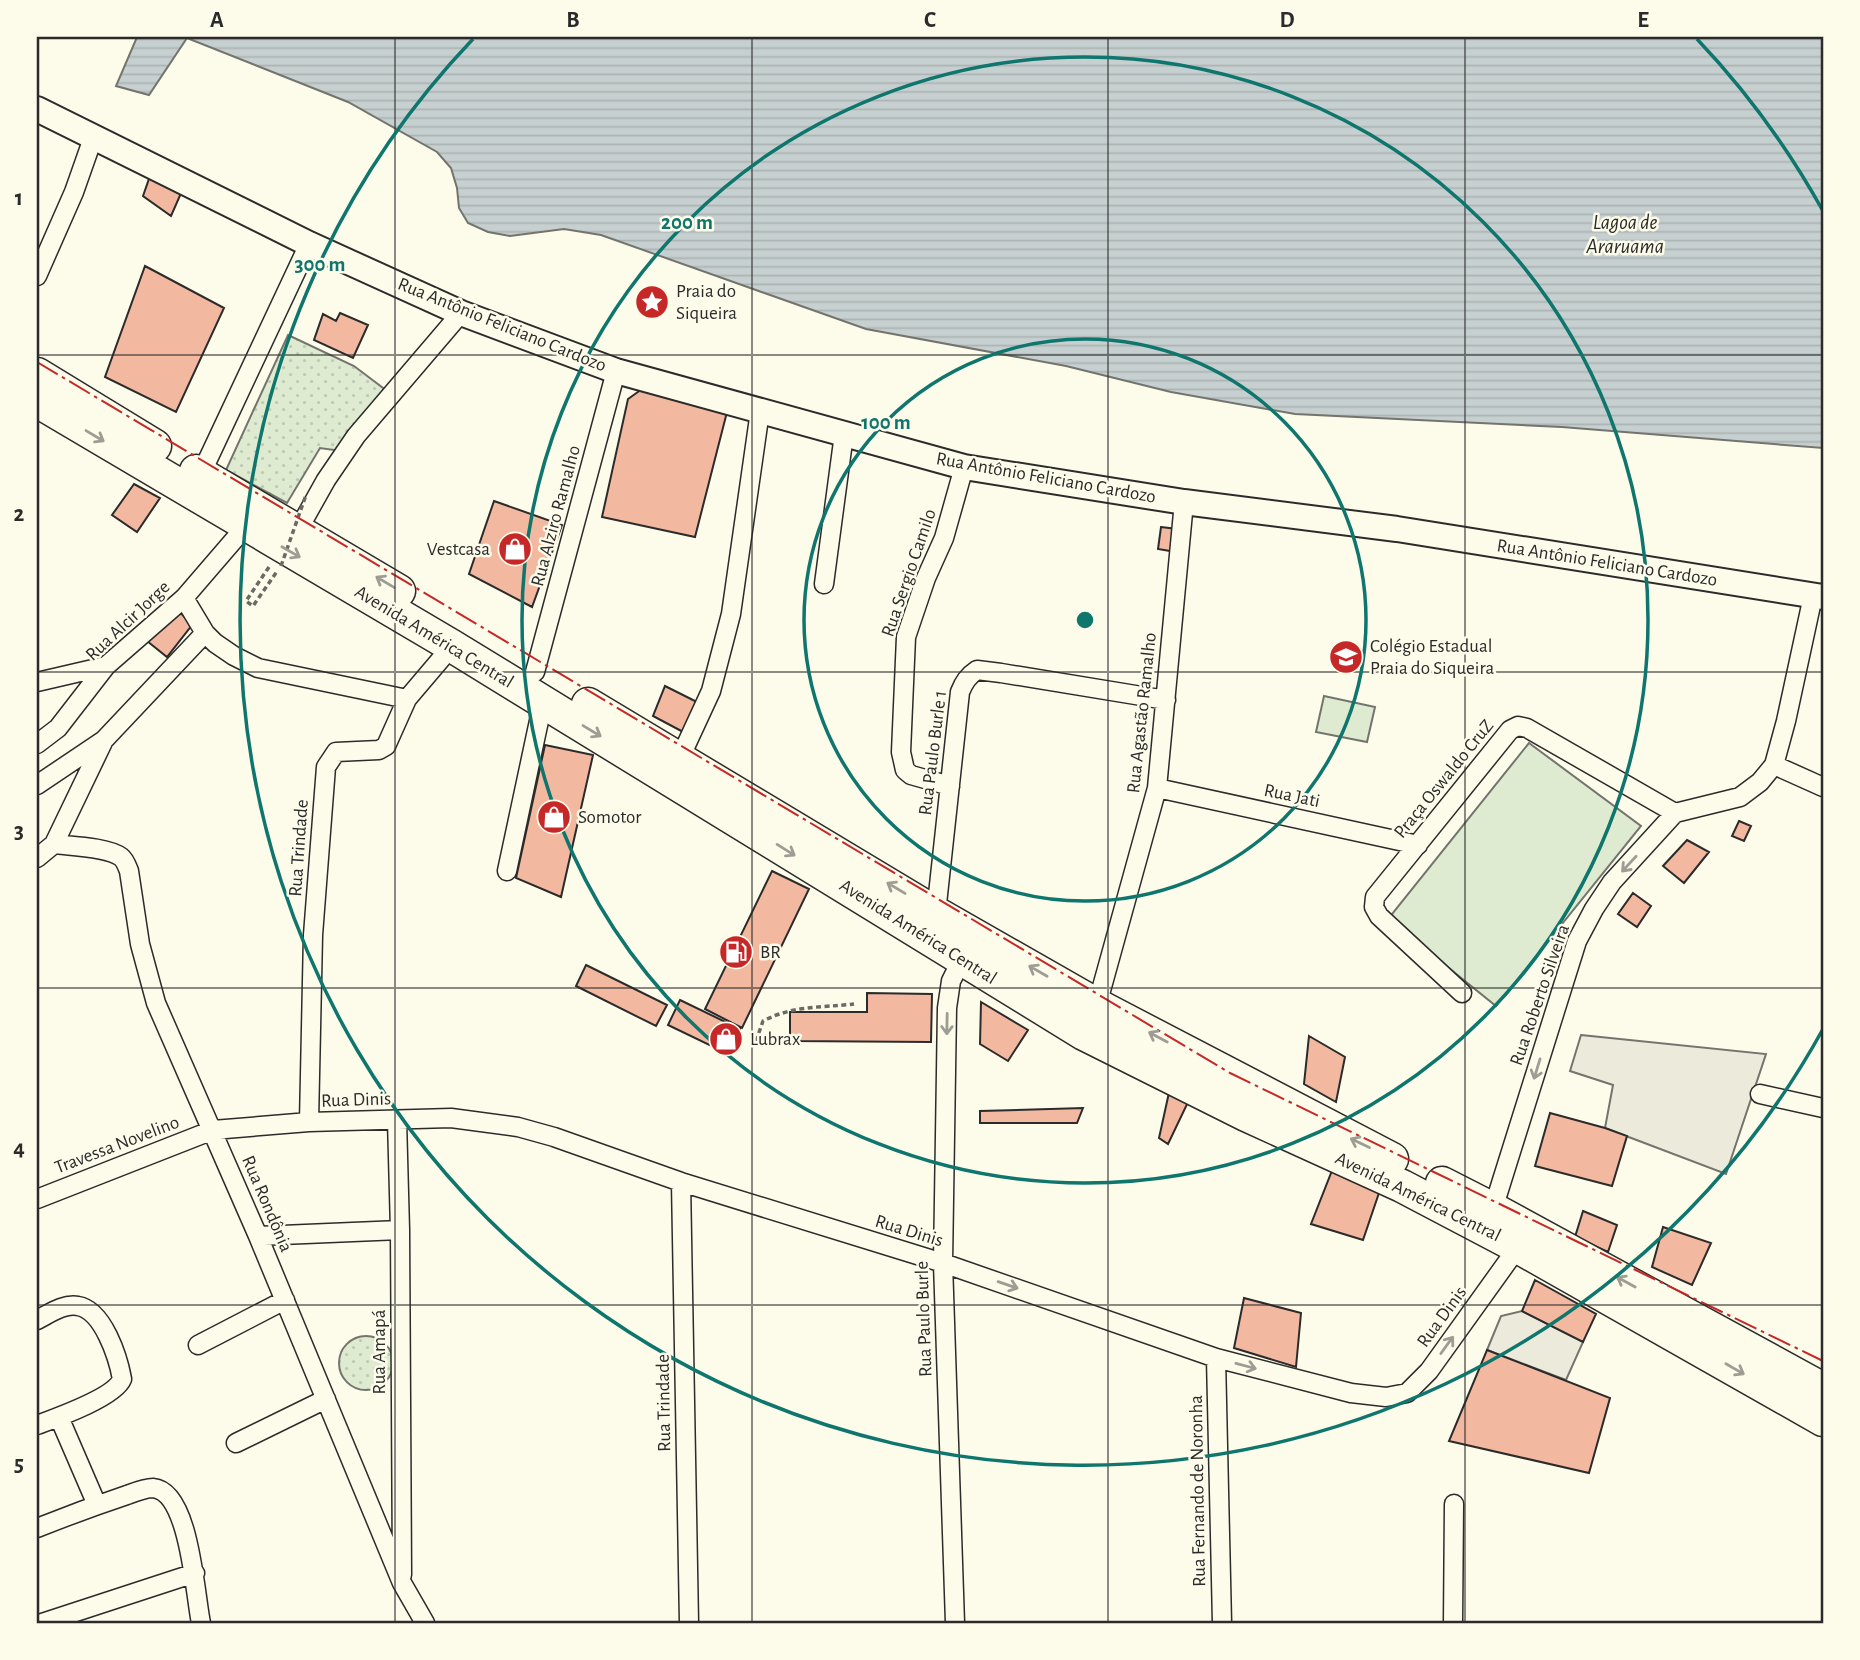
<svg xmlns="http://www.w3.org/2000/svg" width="1860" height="1660" font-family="'Alegreya Sans',sans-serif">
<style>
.park{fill:url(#park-dots);stroke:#74746e;stroke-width:2}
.pitch{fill:#deebd1;stroke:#74746e;stroke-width:2}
.parking{fill:#eceadb;stroke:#74746e;stroke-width:2}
.water{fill:url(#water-rules);stroke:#74746e;stroke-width:2}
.building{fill:#f2b8a0;stroke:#2b2b2b;stroke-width:2}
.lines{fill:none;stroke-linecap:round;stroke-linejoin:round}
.street-casing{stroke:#2b2b2b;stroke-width:21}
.secondary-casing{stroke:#2b2b2b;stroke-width:28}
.highway-casing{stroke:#2b2b2b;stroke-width:35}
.path{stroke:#6a6964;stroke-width:3.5;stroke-dasharray:5 3.5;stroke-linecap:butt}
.street{stroke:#fdfbea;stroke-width:18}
.secondary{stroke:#fdfbea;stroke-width:24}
.highway{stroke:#fdfbea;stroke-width:32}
.path-bridge{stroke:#6a6964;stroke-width:3.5;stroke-dasharray:5 3.5;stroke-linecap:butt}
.power{stroke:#c62828;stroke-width:2;stroke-dasharray:24 5 3.5 5;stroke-linecap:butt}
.oneway{stroke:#9e9d94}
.grid{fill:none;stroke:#2b2b2b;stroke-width:2;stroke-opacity:0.55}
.ring{fill:none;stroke:#0f766e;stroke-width:3.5}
.labels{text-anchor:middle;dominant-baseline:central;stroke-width:5;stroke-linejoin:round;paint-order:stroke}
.poi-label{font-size:19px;fill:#2b2b2b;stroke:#fdfbea;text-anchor:start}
.street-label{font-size:19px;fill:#2b2b2b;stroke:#fdfbea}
.water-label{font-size:21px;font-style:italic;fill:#2b2b2b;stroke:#fdfbea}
.centre{fill:#0f766e;stroke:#fdfbea;stroke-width:3.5}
.ring-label{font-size:21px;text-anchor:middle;font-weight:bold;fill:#0f766e;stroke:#fdfbea;stroke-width:5;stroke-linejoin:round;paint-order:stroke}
.neatline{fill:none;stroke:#2b2b2b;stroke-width:2.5}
.grid-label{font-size:23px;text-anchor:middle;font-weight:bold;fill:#2b2b2b}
</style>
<defs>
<pattern id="park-dots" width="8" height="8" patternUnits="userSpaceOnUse" patternTransform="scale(1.75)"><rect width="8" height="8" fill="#deebd1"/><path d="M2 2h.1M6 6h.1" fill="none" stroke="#bfcab4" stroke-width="1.8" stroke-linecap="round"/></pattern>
<pattern id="water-rules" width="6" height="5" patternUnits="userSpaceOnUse" patternTransform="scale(1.75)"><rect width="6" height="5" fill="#c7d0d0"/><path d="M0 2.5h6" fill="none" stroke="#abb3b3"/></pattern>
</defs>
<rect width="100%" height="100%" fill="#fdfbea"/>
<path class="park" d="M288 335 354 366 387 391 341 451 320 448 287 503 226 470Z
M339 1363a27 27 0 1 1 54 0a27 27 0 1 1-54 0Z"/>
<path class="pitch" d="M1324 696 1375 707 1367 742 1316 732Z
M1529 743 1641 826 1496 1006 1388 919Z"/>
<path class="parking" d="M1581 1035 1766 1054 1726 1174 1605 1128 1613 1085 1570 1071Z
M1522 1311 1583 1342 1566 1380 1487 1350 1501 1316Z"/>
<path class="water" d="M137 37H1823V448L1562 427 1295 414 1171 392 1066 366 866 329 601 235 564 229 510 236 488 232 468 223 459 208 457 188 451 168 437 152 348 102 187 38 149 95 116 86Z"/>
<path class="building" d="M150 176 182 191 171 216 143 196Z
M145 266 224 308 176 412 105 377Z
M340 313 368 325 353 358 314 340 323 314 336 321Z
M642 389 727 412 695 537 602 517 628 399Z
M134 484 160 498 137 532 112 515Z
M494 501 562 525 532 607 469 574Z
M1161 527 1177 529 1176 552 1158 549Z
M178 610 192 625 167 657 147 641Z
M665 686 701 704 687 734 653 716Z
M545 745 593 755 561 897 516 878Z
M1739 821 1751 826 1744 841 1732 836Z
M1687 840 1709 852 1684 883 1663 866Z
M772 871 809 889 742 1028 705 1009Z
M1633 893 1651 906 1637 927 1618 914Z
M586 965 667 1005 656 1026 576 986Z
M867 993 932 994 931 1042 790 1041V1012H867Z
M680 1000 740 1029 728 1054 668 1025Z
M981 1002 1028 1030 1008 1061 980 1044Z
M1309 1036 1345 1057 1336 1102 1304 1084Z
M1170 1088 1190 1098 1168 1144 1159 1138Z
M1083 1108 1077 1123H980V1111Z
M1550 1113 1605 1128 1627 1136 1612 1186 1535 1166Z
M1335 1163 1381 1187 1363 1240 1311 1224Z
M1583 1211 1617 1225 1608 1252 1575 1237Z
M1663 1227 1711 1243 1692 1285 1652 1267Z
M1535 1280 1596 1314 1583 1342 1522 1311Z
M1244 1298 1301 1313 1296 1367 1234 1348Z
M1487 1350 1610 1398 1589 1473 1449 1441Z"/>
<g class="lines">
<g class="street-casing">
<path id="street" d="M37 276 74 192 93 138
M201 474 309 244
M298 530 326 480 356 436 461 313
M824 584 844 434
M184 598 205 633 215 643 234 656 258 668 407 699
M535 672 616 371
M37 682 106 666
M37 744 58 728 106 666 184 598 246 526
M680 758 711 691 731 614 760 411
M1774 765 1823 787
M37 785 104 740
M950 786 911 775 905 770 901 752 906 637 926 578 944 538 964 467
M1157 788 1418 845
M54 844C70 846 108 847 121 857 125 860 127 866 129 871L140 944 156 1003 258 1236 402 1583 425 1623
M37 858 54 844 104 740 205 633
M507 871 543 702
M936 913 960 692C964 682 968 676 977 670L1001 673 1166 700
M1462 993 1379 916 1374 907 1375 897 1510 730 1518 726 1527 728 1675 813
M1097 1005 1157 788 1184 502
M1760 1094 1823 1108
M397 1120 400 1230 402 1575
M309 1122 313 935 326 767 336 752 379 750 386 746 407 699 452 646
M681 1182 689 1623
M37 1199 213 1130 309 1122 451 1118 518 1127 554 1137 681 1182 943 1263 1216 1358 1351 1393 1386 1397 1407 1393 1429 1371 1518 1247
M1493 1209 1577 941 1594 909 1612 882 1675 813 1740 797 1760 782 1774 765 1786 721 1813 596
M258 1236 400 1230
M37 1320C49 1314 64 1303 78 1306 103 1310 118 1357 122 1379 115 1397 56 1418 37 1425
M198 1345 285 1300
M1216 1358 1222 1623
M59 1417 97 1505
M236 1443 326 1399
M37 1528C67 1516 97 1505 127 1495 135 1492 145 1488 153 1488 190 1491 195 1596 201 1623
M42 1623 195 1573
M955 1623 943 1263 947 1008 951 981 965 953
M1453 1623 1454 1504"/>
</g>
<g class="secondary-casing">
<path id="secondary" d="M37 109 309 244 461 313 616 371 964 467 1184 502 1397 529 1823 597"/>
</g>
<g class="highway-casing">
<path id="highway" d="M37 374 155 446
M37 401 452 646 1084 1034 1246 1115 1402 1186 1518 1247 1823 1420
M196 471 399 591
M588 704 936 913 1097 1005 1392 1159
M1442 1183 1493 1209 1823 1389"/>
</g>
<path class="path" d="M269 567 246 601 253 606 278 570
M756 1041 763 1021C794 1005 820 1008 854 1004"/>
<use href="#street" class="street"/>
<use href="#secondary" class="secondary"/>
<use href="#highway" class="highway"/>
<path class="path-bridge" d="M281 566 306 495"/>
<path class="power" d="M37 362 1230 1073 1823 1361"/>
</g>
<defs><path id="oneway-shaft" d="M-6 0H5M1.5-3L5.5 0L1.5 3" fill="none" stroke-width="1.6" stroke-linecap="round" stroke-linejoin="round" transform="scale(1.75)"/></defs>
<g class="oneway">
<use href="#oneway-shaft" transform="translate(95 436) rotate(31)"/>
<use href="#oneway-shaft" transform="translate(291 552) rotate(30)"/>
<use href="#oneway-shaft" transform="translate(385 582) rotate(-149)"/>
<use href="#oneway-shaft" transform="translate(592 731) rotate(31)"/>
<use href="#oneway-shaft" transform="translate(786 850) rotate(32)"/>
<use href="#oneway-shaft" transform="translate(1629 864) rotate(133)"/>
<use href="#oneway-shaft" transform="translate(896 888) rotate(-149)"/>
<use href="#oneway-shaft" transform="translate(1038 971) rotate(-150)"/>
<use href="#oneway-shaft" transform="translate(947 1024) rotate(91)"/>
<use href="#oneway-shaft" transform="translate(1158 1037) rotate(-152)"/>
<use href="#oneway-shaft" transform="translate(1537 1069) rotate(107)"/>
<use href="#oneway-shaft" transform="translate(1360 1143) rotate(-154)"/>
<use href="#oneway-shaft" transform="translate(1626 1282) rotate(-151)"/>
<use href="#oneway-shaft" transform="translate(1008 1285) rotate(19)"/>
<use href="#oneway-shaft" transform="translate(1447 1345) rotate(-54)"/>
<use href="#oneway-shaft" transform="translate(1246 1366) rotate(15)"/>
<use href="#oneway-shaft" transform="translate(1735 1369) rotate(30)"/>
</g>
<path class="grid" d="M395 37V1623M752 37V1623M1108 37V1623M1465 37V1623M37 355H1823M37 672H1823M37 988H1823M37 1305H1823"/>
<g class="ring">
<circle cx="1085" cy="620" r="281"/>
<circle cx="1085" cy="620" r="563"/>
<path d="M1823 1029A844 844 0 1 1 473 39M1697 39A844 844 0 0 1 1823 211"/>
</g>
<defs>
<g id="sight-disc" transform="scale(1.75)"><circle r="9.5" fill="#c62828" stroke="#fdfbea"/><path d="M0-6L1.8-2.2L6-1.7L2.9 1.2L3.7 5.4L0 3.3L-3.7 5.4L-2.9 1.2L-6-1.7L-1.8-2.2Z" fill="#fff"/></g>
<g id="shop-disc" transform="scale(1.75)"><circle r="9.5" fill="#c62828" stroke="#fdfbea"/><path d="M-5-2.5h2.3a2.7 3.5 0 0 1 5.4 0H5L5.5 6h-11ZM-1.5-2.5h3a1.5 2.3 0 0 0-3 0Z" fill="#fff"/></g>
<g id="school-disc" transform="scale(1.75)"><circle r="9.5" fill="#c62828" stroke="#fdfbea"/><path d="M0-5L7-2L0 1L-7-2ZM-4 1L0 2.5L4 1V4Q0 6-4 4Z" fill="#fff"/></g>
<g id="fuel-disc" transform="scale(1.75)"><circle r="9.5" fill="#c62828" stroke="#fdfbea"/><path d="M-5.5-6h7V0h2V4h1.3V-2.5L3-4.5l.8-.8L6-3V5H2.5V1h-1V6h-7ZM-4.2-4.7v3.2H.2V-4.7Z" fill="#fff"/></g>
</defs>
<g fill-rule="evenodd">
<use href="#sight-disc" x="652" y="302"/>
<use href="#shop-disc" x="515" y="549"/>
<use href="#school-disc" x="1346" y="657"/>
<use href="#shop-disc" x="554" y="817"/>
<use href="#fuel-disc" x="736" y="952"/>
<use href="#shop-disc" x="726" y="1039"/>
</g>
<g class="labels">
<g class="poi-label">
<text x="676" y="291">Praia do<tspan x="676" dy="22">Siqueira</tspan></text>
<text x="490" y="549" text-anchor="end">Vestcasa</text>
<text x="1370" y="646">Colégio Estadual<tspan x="1370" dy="22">Praia do Siqueira</tspan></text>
<text x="578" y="817">Somotor</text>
<text x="760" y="952">BR</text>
<text x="750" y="1039">Lubrax</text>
</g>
<g class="street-label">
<text transform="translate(502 325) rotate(22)">Rua Antônio Feliciano Cardozo</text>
<text transform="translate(1046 478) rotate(10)">Rua Antônio Feliciano Cardozo</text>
<text transform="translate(556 516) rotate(-75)">Rua Alziro Ramalho</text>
<text transform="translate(1607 563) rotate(9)">Rua Antônio Feliciano Cardozo</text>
<text transform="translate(909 573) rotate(-71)">Rua Sergio Camilo</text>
<text transform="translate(128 621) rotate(-43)">Rua Alcir Jorge</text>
<text transform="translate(434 637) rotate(31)">Avenida América Central</text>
<text transform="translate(1142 713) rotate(-84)">Rua Agastão Ramalho</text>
<text transform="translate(933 753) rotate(-83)">Rua Paulo Burle 1</text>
<text transform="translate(1444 779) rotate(-51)">Praça Oswaldo CruZ</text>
<text transform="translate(1292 796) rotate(12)">Rua Jati</text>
<text transform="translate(299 848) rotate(-86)">Rua Trindade</text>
<text transform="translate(918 932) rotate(32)">Avenida América Central</text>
<text transform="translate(1540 995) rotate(-71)">Rua Roberto Silveira</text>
<text transform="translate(356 1100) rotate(-2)">Rua Dinis</text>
<text transform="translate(117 1145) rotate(-21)">Travessa Novelino</text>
<text transform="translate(1418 1197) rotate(26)">Avenida América Central</text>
<text transform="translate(267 1204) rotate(67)">Rua Rondônia</text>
<text transform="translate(909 1231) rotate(17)">Rua Dinis</text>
<text transform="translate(1442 1317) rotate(-54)">Rua Dinis</text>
<text transform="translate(924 1319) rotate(-92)">Rua Paulo Burle</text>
<text transform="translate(379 1352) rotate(-90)">Rua Amapá</text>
<text transform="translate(664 1403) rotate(-91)">Rua Trindade</text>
<text transform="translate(1198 1491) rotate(-91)">Rua Fernando de Noronha</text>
</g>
<g class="water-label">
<text x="1625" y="222">Lagoa de<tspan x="1625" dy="24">Araruama</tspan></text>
</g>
</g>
<circle cx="1085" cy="620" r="10" class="centre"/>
<g class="ring-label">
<text x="687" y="229">200 m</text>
<text x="320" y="271">300 m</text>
<text x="886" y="429">100 m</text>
</g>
<rect width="1860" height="1660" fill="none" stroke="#fdfbea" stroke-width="77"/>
<rect x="38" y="38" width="1784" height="1584" class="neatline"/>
<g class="grid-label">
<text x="217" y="27">A</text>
<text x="573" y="27">B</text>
<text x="930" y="27">C</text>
<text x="1287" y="27">D</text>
<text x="1643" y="27">E</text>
<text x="19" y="205">1</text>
<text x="19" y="521">2</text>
<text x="19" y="838">3</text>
<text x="19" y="1155">4</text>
<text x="19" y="1471">5</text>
</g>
</svg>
